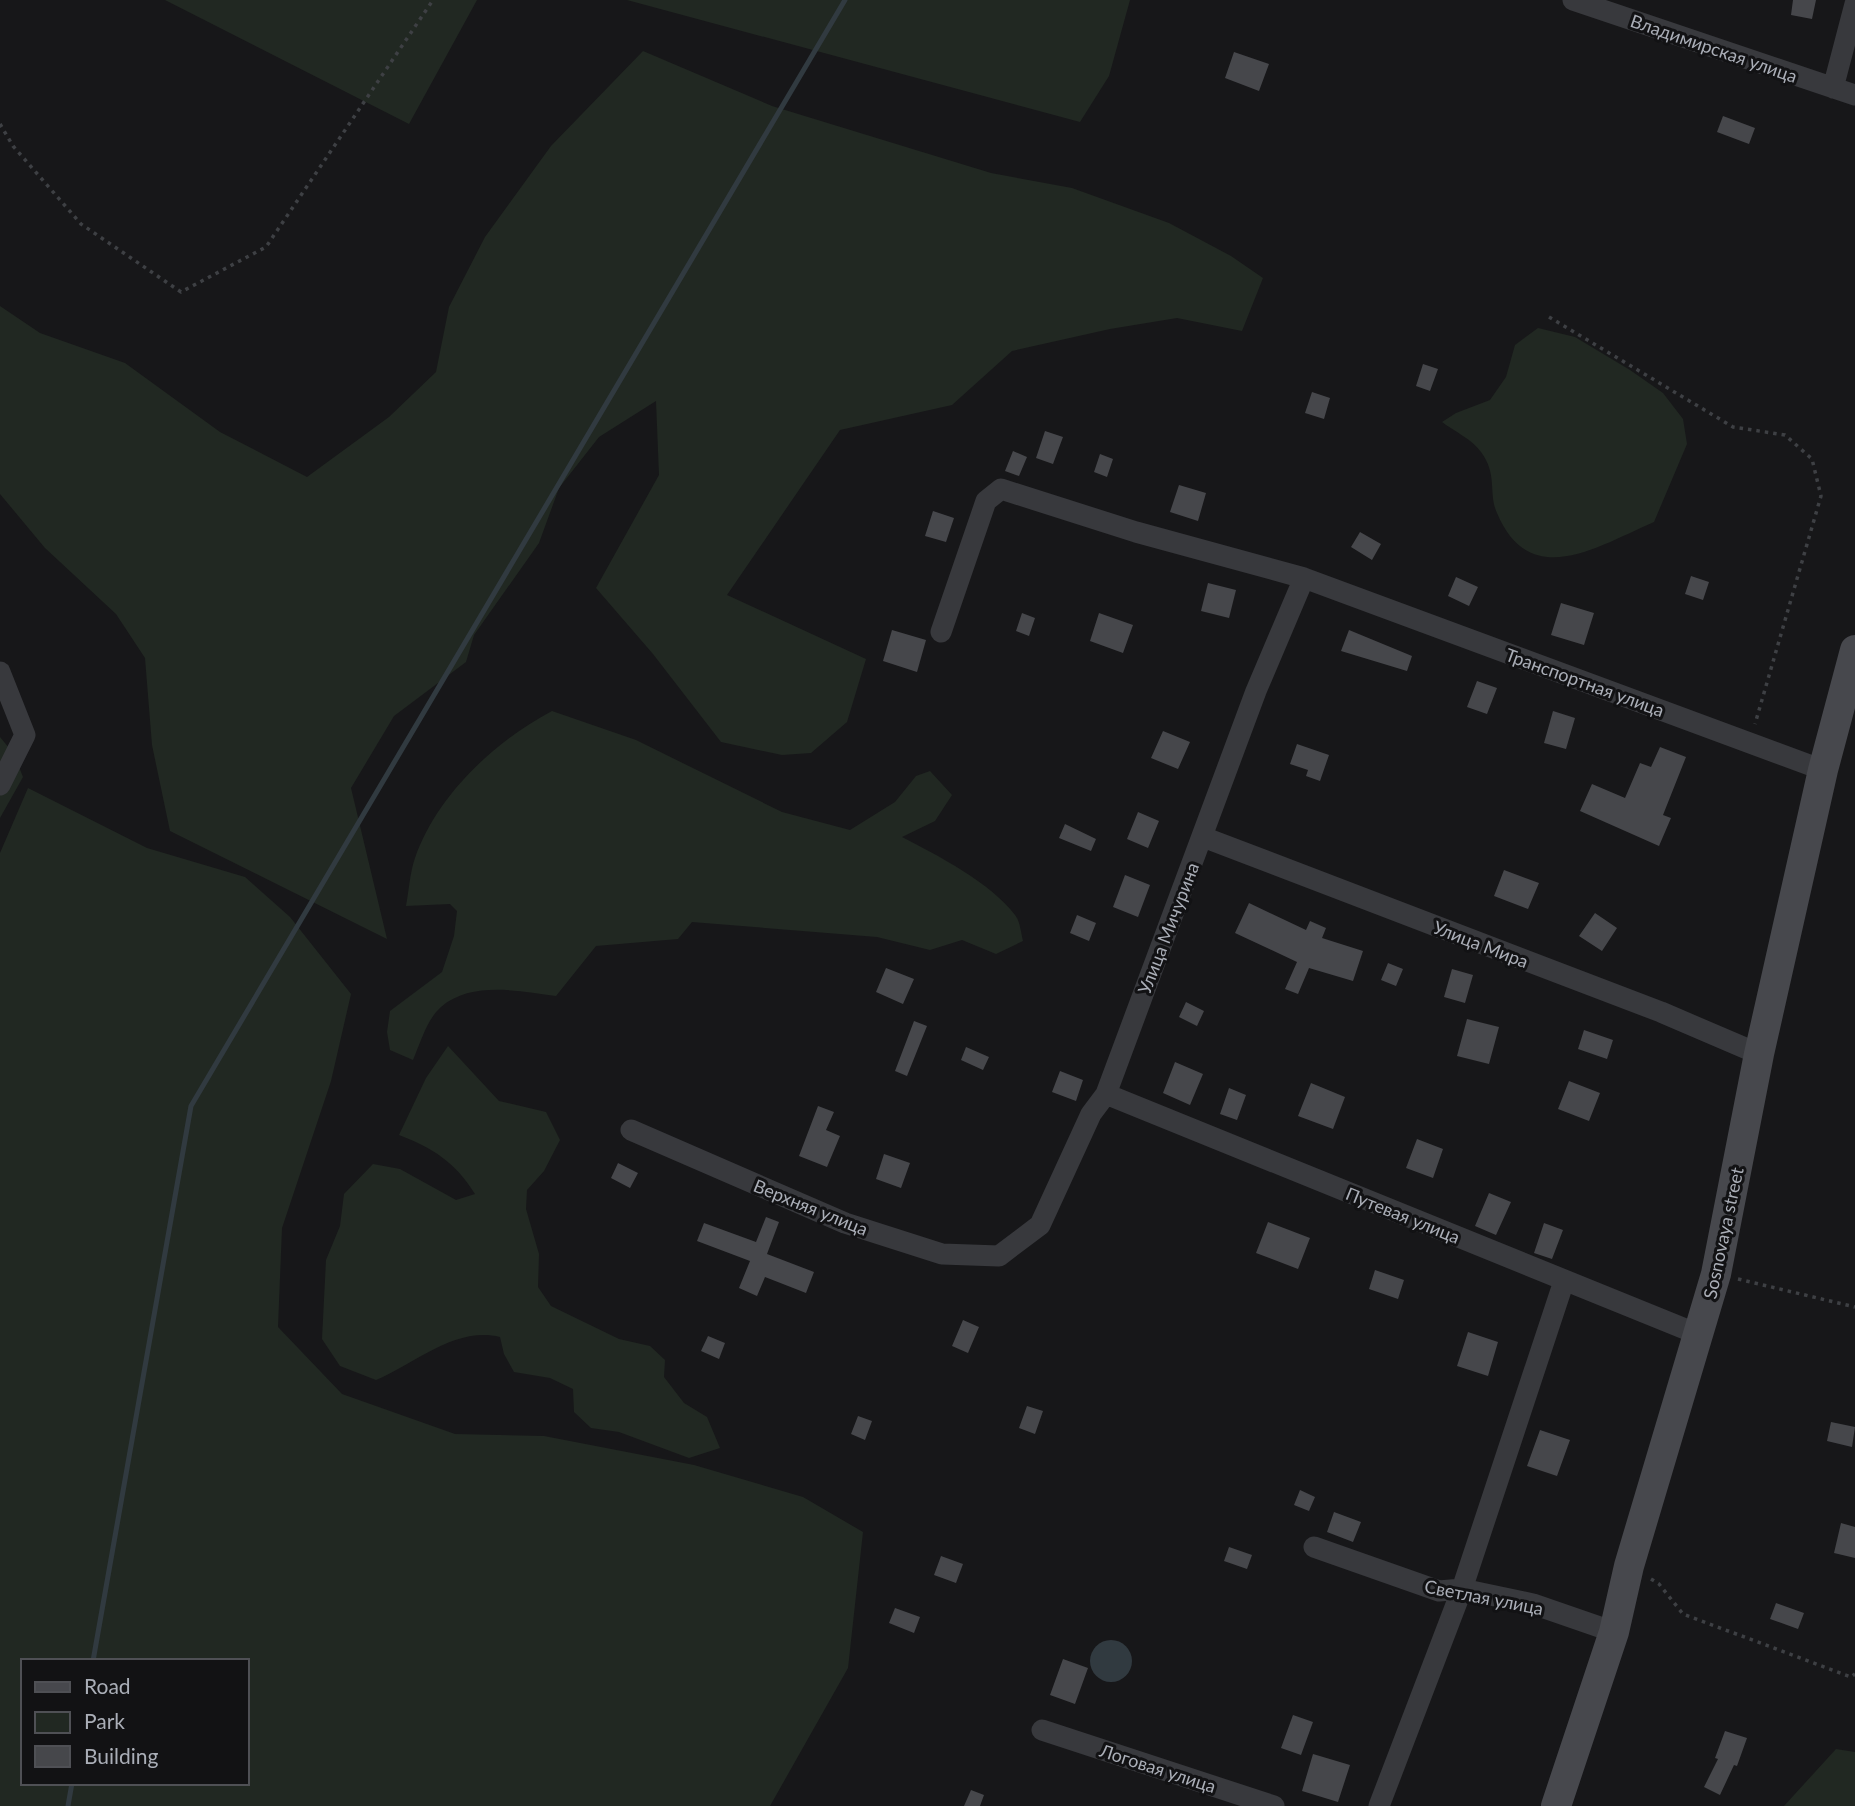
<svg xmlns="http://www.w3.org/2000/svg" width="1855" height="1806" font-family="Lato,sans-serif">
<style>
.green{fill:#212822;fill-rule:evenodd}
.water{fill:#313a40}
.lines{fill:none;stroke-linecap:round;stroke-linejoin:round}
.stream{stroke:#313a40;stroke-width:5}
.building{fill:#46474b}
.path{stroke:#3e4044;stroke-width:3.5;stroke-dasharray:3.5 5;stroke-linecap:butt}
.street{stroke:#38393d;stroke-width:21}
.secondary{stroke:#47484d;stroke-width:30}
.labels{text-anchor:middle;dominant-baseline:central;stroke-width:6;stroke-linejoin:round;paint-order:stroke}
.street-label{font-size:18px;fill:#aaaeb7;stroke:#121214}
</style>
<rect width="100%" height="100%" fill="#171719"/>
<path class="green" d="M165 0H477L409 124Z
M627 0H1130L1109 76 1080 122Z
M643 51 772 106 991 173 1072 188 1169 223 1231 256 1263 278 1242 331 1177 318 1110 329 1012 351 952 405 840 430 727 595 866 659 847 722 811 753 782 755 721 742 653 654 596 588 659 475 656 401 599 437 559 488 539 543 474 635 466 662 394 716 351 788 387 939 170 831 152 745 145 658 116 614 45 548 0 494V306L40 333 125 363 220 432 307 477 389 417 436 372 449 307 485 237 551 146Z
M1538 328 1575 337 1630 370 1663 393 1683 419 1687 444 1654 522C1598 546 1530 592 1497 513 1488 493 1498 475 1481 452 1473 440 1454 431 1442 422L1456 413 1490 400 1506 377 1515 345Z
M552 711 636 740 782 812 850 830 895 802 916 776 930 771 952 795 935 821 902 837C937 855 991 883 1015 915 1020 921 1021 933 1023 941L996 954 962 940 930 950 877 937 692 922 678 939 596 946 556 996C519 991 471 981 441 1007 427 1019 420 1044 413 1060L390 1050 387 1032 390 1011 442 972 454 936 457 911 450 904 406 906C409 890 410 872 415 858 437 795 495 741 552 711Z
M0 737 14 754 23 777 0 818Z
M28 788 147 848 245 877 290 917 351 994 331 1081 282 1228 278 1327 342 1394 455 1434 544 1436 694 1465 803 1497 863 1532 848 1668 770 1806H0V853ZM23 1661H247V1783H23Z
M448 1046 499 1101 546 1112 560 1140 544 1171 527 1190 526 1209 539 1254 538 1287 551 1306 619 1339 650 1346 665 1360 664 1377 684 1403 707 1417 720 1448 689 1458 619 1432 591 1428 574 1412 573 1389 550 1378 514 1372 504 1354 500 1337C455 1326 415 1364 376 1380L340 1366 322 1339 326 1260 340 1226 344 1194 373 1164 400 1169 456 1200 475 1194C455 1162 433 1148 399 1135L426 1078Z
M1836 1749 1855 1752V1806H1784Z"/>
<path class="water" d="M1090 1661a21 21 0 1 1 42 0a21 21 0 1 1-42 0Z"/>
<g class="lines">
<path class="stream" d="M93 1661 191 1106 845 0
M68 1806 72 1783"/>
</g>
<path class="building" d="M1793 0H1816L1812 19 1791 15Z
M1234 52 1269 64 1259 91 1225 78Z
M1723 116 1755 128 1749 144 1717 132Z
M1423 364 1438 369 1430 391 1416 386Z
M1312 392 1330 398 1324 419 1305 413Z
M1045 431 1063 437 1053 464 1036 458Z
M1013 451 1027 457 1019 476 1005 471Z
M1100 454 1113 459 1107 477 1094 472Z
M1179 485 1206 493 1198 521 1170 512Z
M933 511 954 518 946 542 925 536Z
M1360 532 1381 544 1372 560 1351 547Z
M1691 576 1709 582 1703 600 1685 594Z
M1456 577 1478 587 1469 606 1448 596Z
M1208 583 1236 590 1229 618 1201 611Z
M1561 603 1594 613 1584 645 1551 635Z
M1022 613 1035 618 1029 636 1016 631Z
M1099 613 1133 625 1123 653 1090 641Z
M892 630 926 640 917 672 883 661Z
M1349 630 1412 656 1407 671 1341 651Z
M1477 681 1497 688 1487 714 1467 707Z
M1553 711 1575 718 1566 749 1544 743Z
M1163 731 1190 742 1178 769 1151 758Z
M1297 744 1329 755 1320 781 1306 776 1308 770 1290 764Z
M1660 747 1686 757 1663 815 1671 818 1659 846 1580 811 1592 784 1625 798 1640 763 1651 767Z
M1138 812 1159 821 1148 848 1127 839Z
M1065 824 1096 839 1091 851 1059 838Z
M1504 870 1539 883 1528 909 1494 896Z
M1125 875 1150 885 1138 917 1113 907Z
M1249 903 1306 930 1310 921 1326 928 1322 938 1363 951 1353 981 1309 968 1298 994 1285 989 1297 962 1235 933Z
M1595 913 1617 928 1602 951 1579 936Z
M1077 915 1096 923 1089 941 1070 933Z
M1388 963 1403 969 1396 986 1381 980Z
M886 968 914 979 903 1004 876 992Z
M1452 969 1473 975 1465 1003 1444 997Z
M1186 1002 1204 1011 1197 1026 1179 1017Z
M1467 1019 1499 1027 1489 1064 1457 1056Z
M914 1021 927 1026 907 1076 895 1071Z
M1584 1030 1613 1040 1607 1059 1578 1049Z
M966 1047 989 1057 983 1070 961 1060Z
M1175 1062 1203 1074 1190 1105 1163 1093Z
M1060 1071 1083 1080 1076 1101 1052 1092Z
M1569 1081 1600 1093 1589 1121 1558 1109Z
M1311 1083 1345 1097 1333 1129 1298 1116Z
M1229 1088 1246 1095 1237 1120 1220 1114Z
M818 1106 834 1112 826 1130 840 1136 827 1167 799 1156Z
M1417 1139 1443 1149 1433 1178 1406 1168Z
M884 1154 910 1163 901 1188 876 1179Z
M618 1163 638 1173 630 1188 611 1178Z
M1489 1193 1511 1202 1496 1235 1475 1226Z
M766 1217 779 1222 767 1254 814 1272 806 1293 765 1277 757 1296 739 1288 750 1261 697 1241 704 1223 756 1242Z
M1268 1222 1310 1238 1298 1269 1256 1253Z
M1544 1223 1563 1230 1552 1259 1534 1253Z
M1375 1270 1404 1280 1398 1299 1369 1289Z
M963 1320 979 1327 968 1353 952 1346Z
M1468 1332 1498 1342 1488 1376 1457 1366Z
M708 1336 725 1343 719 1359 701 1351Z
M1027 1406 1043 1411 1035 1434 1019 1428Z
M858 1416 872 1421 865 1440 851 1434Z
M1831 1422 1855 1427 1852 1447 1827 1441Z
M1540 1430 1570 1440 1557 1476 1527 1466Z
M1300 1490 1315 1497 1309 1511 1294 1505Z
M1334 1512 1361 1522 1353 1542 1327 1532Z
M1841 1523 1855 1527V1558L1834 1553Z
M1229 1547 1252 1555 1247 1569 1224 1561Z
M941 1556 963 1564 956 1583 934 1575Z
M1776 1603 1804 1613 1798 1629 1770 1619Z
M895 1608 920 1617 914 1633 889 1623Z
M1063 1659 1088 1668 1075 1704 1050 1695Z
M1293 1715 1313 1722 1301 1755 1281 1748Z
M1725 1731 1747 1738 1737 1766 1734 1765 1720 1795 1704 1787 1718 1759 1715 1758Z
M1313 1754 1350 1765 1338 1802 1302 1791Z
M971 1790 984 1795 980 1806H964Z"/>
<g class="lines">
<path class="path" d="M0 124 13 146 81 224 181 292 266 247 433 0
M1549 317 1733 427 1785 435 1812 459 1821 496 1755 724
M1738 1279 1855 1307
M1651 1579 1659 1584 1683 1614 1851 1677 1855 1674"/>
<path class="street" d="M1573 0 1855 95
M1833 88 1855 4
M941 632 986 501 1001 489 1136 532 1304 578 1823 770
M0 672 25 735 0 785
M1203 837 1661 1012 1759 1054
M1106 1094 1700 1335
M631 1130 845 1223 942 1254 999 1256 1040 1225 1091 1114 1106 1094 1256 691 1304 578
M1314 1547 1439 1591 1462 1589 1533 1604 1614 1632
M1042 1730 1274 1806
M1379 1806 1462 1589 1564 1281"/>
<path class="secondary" d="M1556 1806 1614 1632 1629 1566 1716 1274 1759 1054 1823 770 1855 650"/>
</g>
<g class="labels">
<g class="street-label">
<text transform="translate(1714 48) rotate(19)">Владимирская улица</text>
<text transform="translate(1585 682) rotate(20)">Транспортная улица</text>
<text transform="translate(1168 928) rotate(-69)">Улица Мичурина</text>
<text transform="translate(1481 944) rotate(21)">Улица Мира</text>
<text transform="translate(811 1207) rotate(22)">Верхняя улица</text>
<text transform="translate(1403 1215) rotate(22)">Путевая улица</text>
<text transform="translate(1723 1233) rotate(-78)">Sosnovaya street</text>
<text transform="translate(1484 1597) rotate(11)">Светлая улица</text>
<text transform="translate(1158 1768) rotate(18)">Логовая улица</text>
</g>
</g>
<rect x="21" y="1659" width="228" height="126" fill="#121214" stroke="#4f5055" stroke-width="2"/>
<rect x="35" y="1682" width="35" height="10" fill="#47484d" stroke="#4f5055" stroke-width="2"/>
<text x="84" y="1694" font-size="21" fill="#aaaeb7">Road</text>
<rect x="35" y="1712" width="35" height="21" fill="#212822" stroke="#4f5055" stroke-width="2"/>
<text x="84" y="1729" font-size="21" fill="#aaaeb7">Park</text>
<rect x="35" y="1746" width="35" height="21" fill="#46474b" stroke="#4f5055" stroke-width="2"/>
<text x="84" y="1764" font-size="21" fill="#aaaeb7">Building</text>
</svg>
